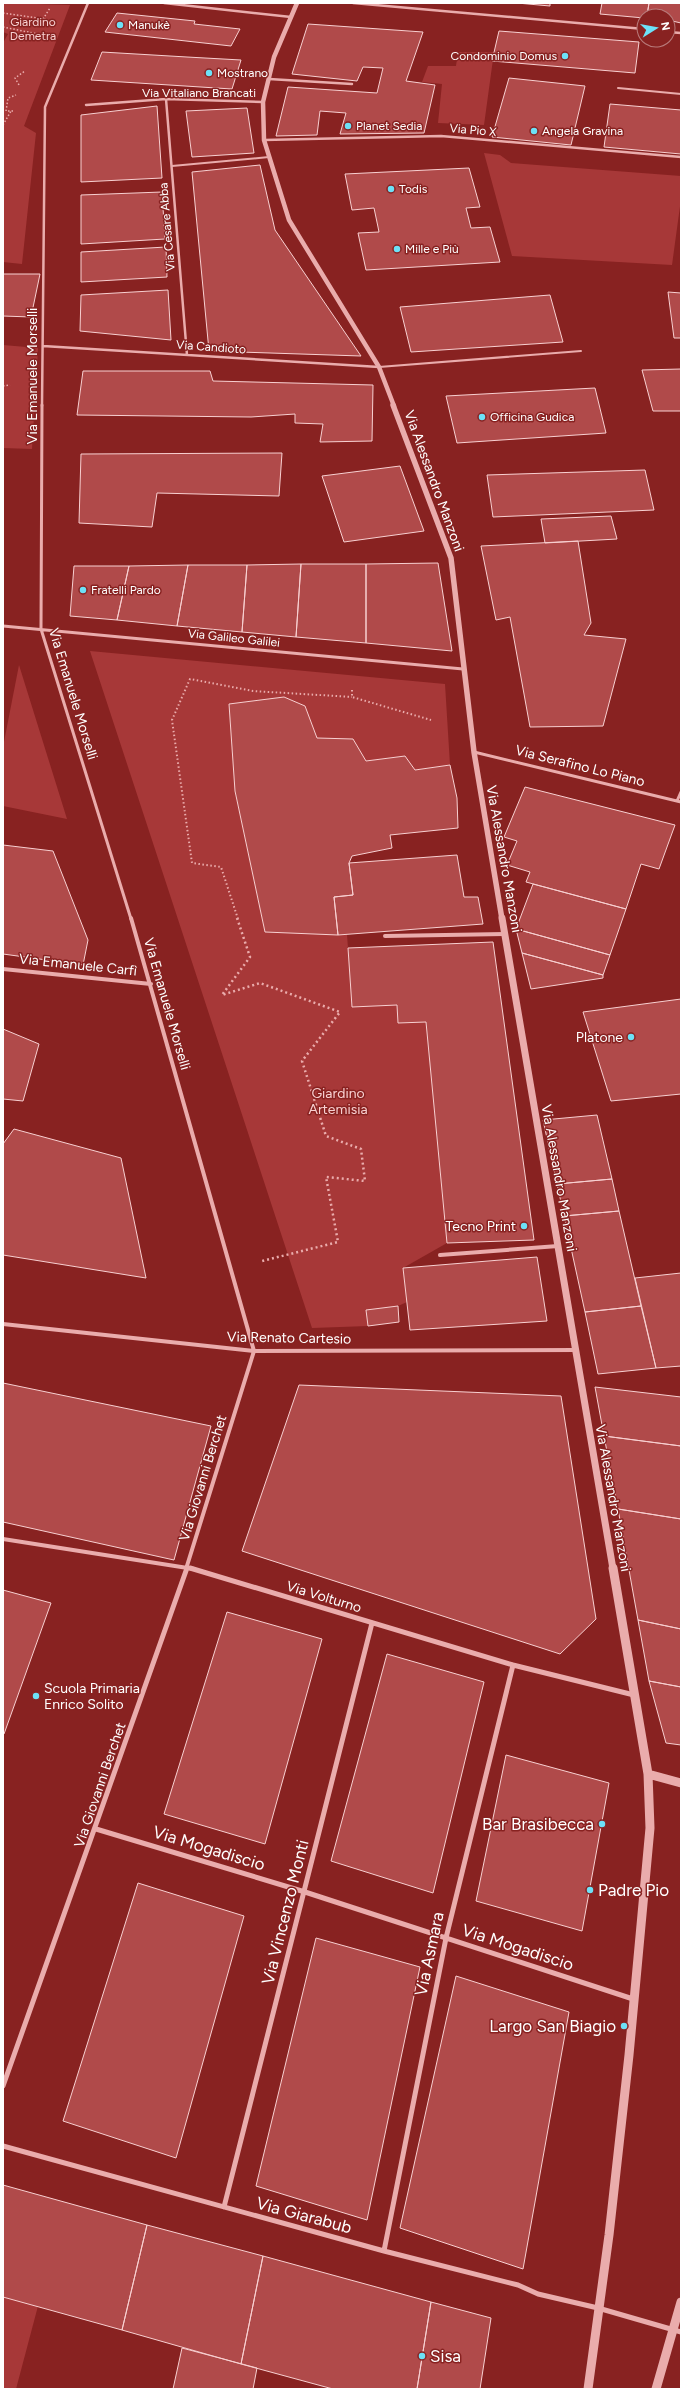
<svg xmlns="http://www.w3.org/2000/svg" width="684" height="2392" font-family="Figtree,sans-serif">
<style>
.green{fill:#a73838}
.building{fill:#b04a4a;stroke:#f8d0d1}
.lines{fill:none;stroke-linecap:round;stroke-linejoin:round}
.path-far2{stroke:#eaacac;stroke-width:1.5;stroke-dasharray:1.5 2;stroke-linecap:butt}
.path-far1{stroke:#eaacac;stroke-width:2;stroke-dasharray:1.5 2.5;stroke-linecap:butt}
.path{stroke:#eaacac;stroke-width:2.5;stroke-dasharray:2 3;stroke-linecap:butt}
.service{stroke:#eaacac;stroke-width:2}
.minor-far3{stroke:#eaacac;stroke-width:2.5}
.minor-far2{stroke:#eaacac;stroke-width:3}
.minor-far1{stroke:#eaacac;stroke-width:4}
.minor{stroke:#eaacac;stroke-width:5}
.tertiary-far3{stroke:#eaacac;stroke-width:4.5}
.tertiary-far2{stroke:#eaacac;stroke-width:5.5}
.tertiary-far1{stroke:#eaacac;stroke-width:7}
.tertiary{stroke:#eaacac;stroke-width:9}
.poi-dot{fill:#6de1f7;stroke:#882221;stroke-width:1.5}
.labels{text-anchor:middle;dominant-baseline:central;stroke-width:3;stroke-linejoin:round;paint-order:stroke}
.far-park-label{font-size:12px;fill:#f8d0d1;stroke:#882221}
.far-poi-label{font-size:12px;fill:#fff;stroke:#882221;text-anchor:start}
.far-street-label{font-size:12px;fill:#fff;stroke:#882221}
.street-label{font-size:14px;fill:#fff;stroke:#882221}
.poi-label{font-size:14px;fill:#fff;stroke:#882221;text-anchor:end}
.park-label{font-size:14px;fill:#f8d0d1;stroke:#882221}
.near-poi-label{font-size:17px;fill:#fff;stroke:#882221;text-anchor:end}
.near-street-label{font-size:17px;fill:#fff;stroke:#882221}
</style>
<rect width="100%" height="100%" fill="#882221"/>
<path class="green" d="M3 3 70 5 24 126 36 133 22 264 3 262V43L8 34 3 32Z
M458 52H494L484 125 438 123 442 84 422 82 428 66H456Z
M484 153 500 155 511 163 681 176V199L672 265 512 256Z
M3 345 38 348 32 449 3 448Z
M90 651 445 684 450 765 415 770 405 756 366 761 317 738 305 707 284 697 229 704 235 792 265 932 347 934 352 1007 397 1005 398 1023 426 1022 447 1243 403 1268 407 1302 398 1306 366 1310 368 1326 312 1328Z
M19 665 67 819 3 806V747Z
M3 2297 38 2306 16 2389H3Z"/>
<path class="building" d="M517 3H550V6Z
M602 3H649L647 16 644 18 600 14Z
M649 3H681V23L668 20V16H647Z
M117 13 195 21 194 24 240 29 231 46 105 32Z
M308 24 423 32 406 81 435 85 424 133 340 134 346 113 320 111 317 135 276 136 288 87 377 93 383 68 363 67 357 81 292 74Z
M499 31 639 42 635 73 492 61Z
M102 52 187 57 241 60 232 89 91 80Z
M509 78 585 86 571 145 492 137Z
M610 104 681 110V154L604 147Z
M157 106 162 178 81 182V115Z
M247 108 254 153 192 157 186 111Z
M260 165 275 230 361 356 209 351 192 172Z
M469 168 480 207 466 208 471 228 490 227 500 262 366 270 358 233 379 232 378 227 374 208 352 210 345 174Z
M162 192 165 239 81 244V195Z
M166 247 167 277 81 282V252Z
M3 274H40L31 317 3 316Z
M168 290 171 340 80 331 81 295Z
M668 292 681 293V338H674Z
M550 295 563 342 411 352 400 307Z
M681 369V411H653L642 370Z
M83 371H210L213 381 373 385 372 441 320 442 323 424 295 423V414L251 417 77 415Z
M595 388 606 433 457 443 446 396Z
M282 453 279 496 157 493 152 527 79 523 81 454Z
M400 466 424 531 344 542 322 476Z
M645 470 654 510 493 517 487 475Z
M611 516 617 539 545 543 541 519Z
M578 541 591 623 584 635 626 639 603 726 530 727 510 617 496 620 481 546Z
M438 563 452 651 366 643V564Z
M301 564H366V643L296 637Z
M301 564 296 637 242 632 247 565Z
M188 565H247L242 632 177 626Z
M188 565 177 626 117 620 129 566Z
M74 566H129L117 620 70 616Z
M284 697 305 706 317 738 353 739 366 761 405 756 415 770 450 765 457 798 458 828 390 835 392 848 352 856 349 863 353 895 334 897 338 935 265 932 235 791 229 704Z
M525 787 675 825 659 869 641 864 626 909 526 882 530 872 507 865 517 841 504 837Z
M3 845 53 851 88 940 83 965 3 954Z
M457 855 464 897H478L483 924 338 935 334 897 353 895 349 863Z
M533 884 626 909 610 955 516 929Z
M516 929 610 955 603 975 522 953Z
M493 942 534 1240 447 1243 426 1022 398 1023 397 1005 352 1007 348 948Z
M522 953 603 975V978L531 989Z
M681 999V1094L611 1101 583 1012Z
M3 1029 39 1044 23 1101 3 1099Z
M597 1115 612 1179 557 1184 543 1120Z
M14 1129 121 1158 146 1278 3 1255V1144Z
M612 1179 619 1211 564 1216 557 1184Z
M619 1211 641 1306 585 1312 564 1216Z
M537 1257 547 1321 410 1330 403 1268Z
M681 1273V1366L656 1368 635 1278Z
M398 1306 399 1322 368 1326 366 1310Z
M641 1306 656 1368 598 1374 585 1312Z
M3 1383 211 1426 174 1560 3 1522Z
M299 1385 561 1396 596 1619 560 1654 242 1551Z
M595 1387 681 1397V1446L604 1436Z
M604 1436 681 1446V1519L618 1509Z
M618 1509 681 1519V1629L638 1620Z
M3 1590 51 1603 4 1734H3Z
M227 1612 322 1639 265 1844 164 1814Z
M638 1620 681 1629V1687L649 1681Z
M387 1654 484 1682 433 1893 331 1861Z
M649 1681 681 1687V1745L666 1743Z
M506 1755 609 1783 582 1931 476 1901Z
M138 1883 244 1916 176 2158 63 2121Z
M316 1938 420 1967 367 2220 256 2186Z
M456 1976 569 2012 523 2269 400 2228Z
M3 2185 147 2225 122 2330 3 2297Z
M147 2225 263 2256 241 2364 122 2330Z
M263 2256 431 2302 417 2389H333L241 2364Z
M431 2302 491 2318 480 2389H417Z
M182 2348 257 2368 253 2389H173Z"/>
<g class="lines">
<path class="path-far2" d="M3 13 45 19 44 22
M43 19 50 8
M3 27 38 34
M19 85 15 78 25 71
M13 111H6L8 98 16 95
M3 125 11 111
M3 160V167
M3 386 10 385"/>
<path class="path-far1" d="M352 690V697L431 720
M238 919 221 867 192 863 172 720 190 679 253 691 352 697"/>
<path class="path" d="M237 918 250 957 222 995 260 983 340 1012 302 1061 326 1136 361 1149 365 1181 326 1177 338 1242 262 1261"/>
<path class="service" d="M618 88 681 94
M172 166 269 157
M379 367 581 351"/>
<path class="minor-far3" d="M164 3 291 17
M353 3 644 29
M668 32 681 33
M269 79 352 84
M166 99 187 355
M86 105 166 99 263 102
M264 140 441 136 681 157
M43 346 379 367
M42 406 45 107 88 3"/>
<path class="minor-far2" d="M42 405 41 629 131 919
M3 626 463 669
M474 752 681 802
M677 801 681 792"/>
<path class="minor-far1" d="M131 918 254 1351 186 1569
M385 936 505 934
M3 969 151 984
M440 1255 558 1246
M3 1324 254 1351 576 1350
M3 1539 194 1569"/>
<path class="minor" d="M190 1568 513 1665 634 1695
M96 1829 305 1892 633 1999
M3 2086 187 1568
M3 2146 384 2251 518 2285 538 2294 598 2308 681 2332
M224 2207 372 1623
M384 2251 446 1938 513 1665"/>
<path class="tertiary-far3" d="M297 3 274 57 263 102 264 140 289 220 379 367 394 406"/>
<path class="tertiary-far2" d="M393 405 451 558 474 752 502 919"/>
<path class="tertiary-far1" d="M502 918 613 1569"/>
<path class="tertiary" d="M648 1774 681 1783
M588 2389 609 2235 629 2055 650 1828 648 1774 613 1568
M656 2389 681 2302"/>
</g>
<g class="poi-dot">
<circle cx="120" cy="25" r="4"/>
<circle cx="565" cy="56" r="4"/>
<circle cx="209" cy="73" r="4"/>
<circle cx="348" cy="126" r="4"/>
<circle cx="534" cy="131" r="4"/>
<circle cx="391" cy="189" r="4"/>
<circle cx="397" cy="249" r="4"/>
<circle cx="482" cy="417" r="4"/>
<circle cx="83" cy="590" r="4"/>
<circle cx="631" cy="1037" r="4"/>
<circle cx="524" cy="1226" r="4"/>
<circle cx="36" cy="1696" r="4"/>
<circle cx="602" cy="1824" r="4"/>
<circle cx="590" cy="1890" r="4"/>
<circle cx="624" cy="2026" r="4"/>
<circle cx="422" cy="2356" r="4"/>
</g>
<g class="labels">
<g class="far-park-label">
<text x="33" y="22">Giardino<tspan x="33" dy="14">Demetra</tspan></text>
</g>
<g class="far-poi-label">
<text x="128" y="25">Manukè</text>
<text x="557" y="56" text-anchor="end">Condominio Domus</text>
<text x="217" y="73">Mostrano</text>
<text x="356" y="126">Planet Sedia</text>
<text x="542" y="131">Angela Gravina</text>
<text x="399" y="189">Todis</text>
<text x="405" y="249">Mille e Più</text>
<text x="490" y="417">Officina Gudica</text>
<text x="91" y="590">Fratelli Pardo</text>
</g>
<g class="far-street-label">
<text x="199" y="93">Via Vitaliano Brancati</text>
<text transform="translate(473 130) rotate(5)">Via Pio X</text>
<text transform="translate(167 227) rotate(-95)">Via Cesare Abba</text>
<text transform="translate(211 347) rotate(4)">Via Candioto</text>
<text transform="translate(234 638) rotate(6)">Via Galileo Galilei</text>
</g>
<g class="street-label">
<text transform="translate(32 376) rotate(-90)">Via Emanuele Morselli</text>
<text transform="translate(434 481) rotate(70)">Via Alessandro Manzoni</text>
<text transform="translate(73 694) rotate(73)">Via Emanuele Morselli</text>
<text transform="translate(580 766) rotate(14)">Via Serafino Lo Piano</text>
<text transform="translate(504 859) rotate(80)">Via Alessandro Manzoni</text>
<text transform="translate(78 965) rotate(6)">Via Emanuele Carfì</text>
<text transform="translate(167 1004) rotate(74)">Via Emanuele Morselli</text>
<text transform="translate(559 1178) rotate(80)">Via Alessandro Manzoni</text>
<text transform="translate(289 1338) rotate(1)">Via Renato Cartesio</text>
<text transform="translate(203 1478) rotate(-73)">Via Giovanni Berchet</text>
<text transform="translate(613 1498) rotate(80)">Via Alessandro Manzoni</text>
<text transform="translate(324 1597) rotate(17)">Via Volturno</text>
<text transform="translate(100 1785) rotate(-71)">Via Giovanni Berchet</text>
</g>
<g class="poi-label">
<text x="623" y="1037">Platone</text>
<text x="516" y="1226">Tecno Print</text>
<text x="44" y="1688" text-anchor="start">Scuola Primaria<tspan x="44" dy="16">Enrico Solito</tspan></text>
</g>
<g class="park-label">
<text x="338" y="1093">Giardino<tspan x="338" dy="16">Artemisia</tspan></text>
</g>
<g class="near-poi-label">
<text x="594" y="1824">Bar Brasibecca</text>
<text x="598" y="1890" text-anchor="start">Padre Pio</text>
<text x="616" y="2026">Largo San Biagio</text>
<text x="430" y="2356" text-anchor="start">Sisa</text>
</g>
<g class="near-street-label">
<text transform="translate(209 1848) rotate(17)">Via Mogadiscio</text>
<text transform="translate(285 1912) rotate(-76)">Via Vincenzo Monti</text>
<text transform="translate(518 1947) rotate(18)">Via Mogadiscio</text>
<text transform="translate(429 1954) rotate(-78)">Via Asmara</text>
<text transform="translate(304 2215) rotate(15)">Via Giarabub</text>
</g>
</g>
<rect width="684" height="2392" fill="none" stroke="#ffffff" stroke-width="8"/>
<g transform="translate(656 28) rotate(79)"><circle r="19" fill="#882221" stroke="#b87a7a"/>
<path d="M0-3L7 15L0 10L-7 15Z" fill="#6de1f7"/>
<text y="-6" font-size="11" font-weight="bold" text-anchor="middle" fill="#ffffff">N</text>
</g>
</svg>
